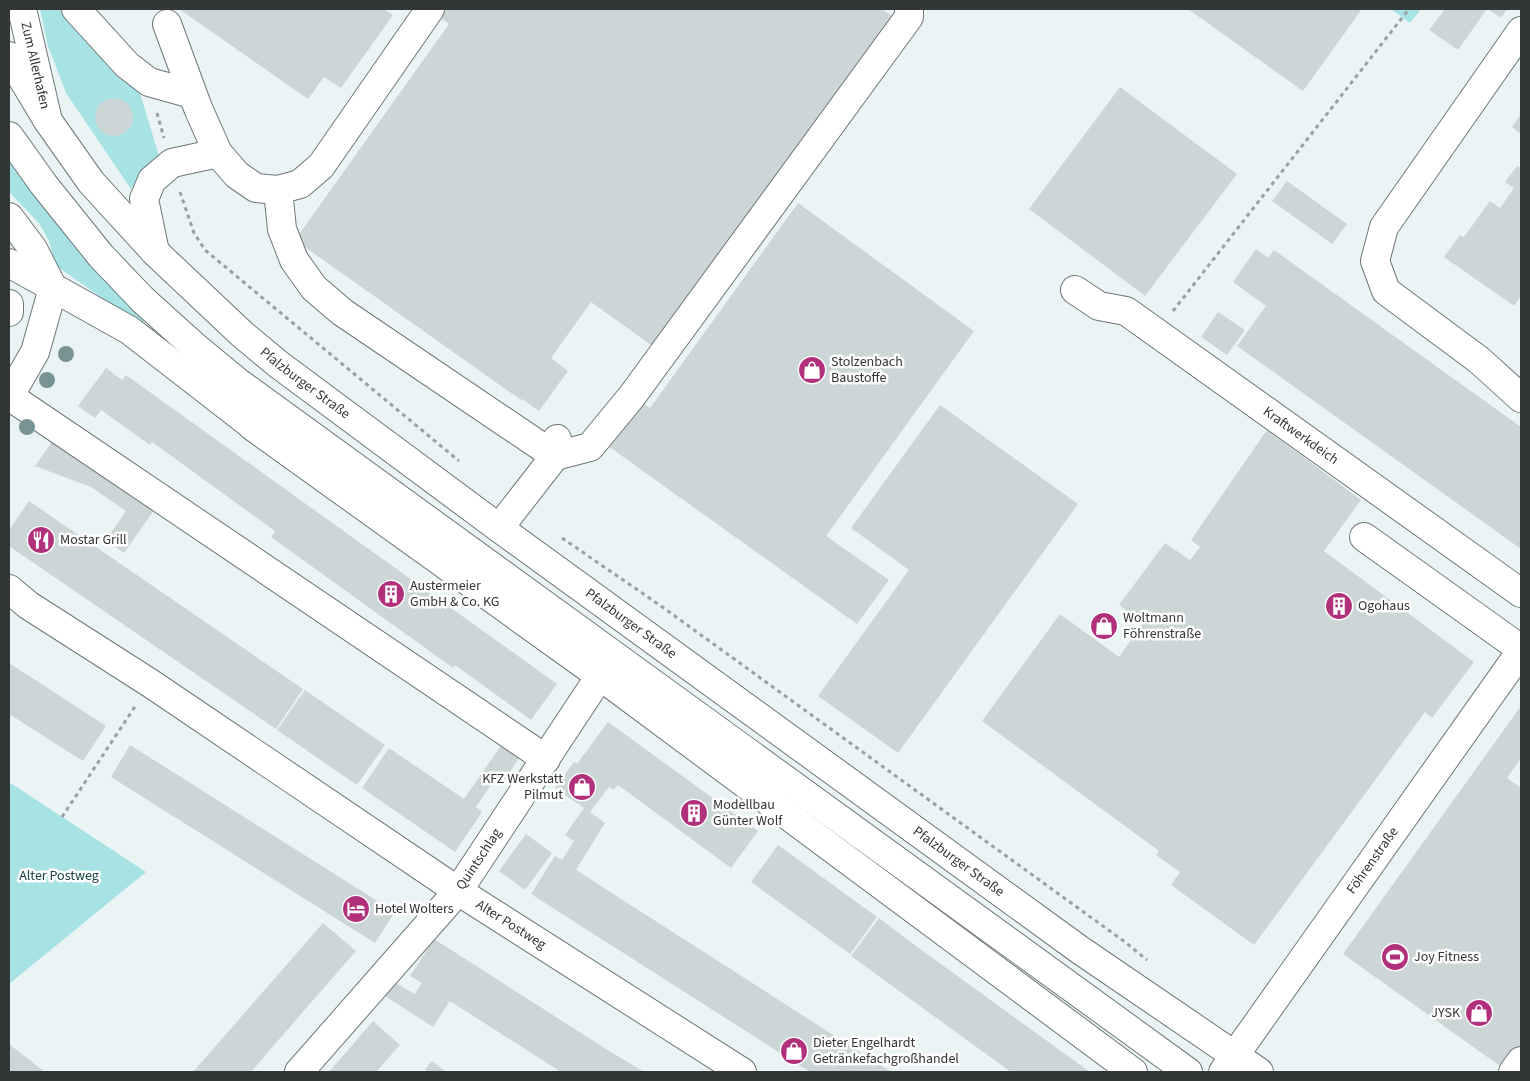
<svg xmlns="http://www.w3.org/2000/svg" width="1530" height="1081" font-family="'Source Sans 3',sans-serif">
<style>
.green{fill:#a7e2e5}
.building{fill:#ccd6d6}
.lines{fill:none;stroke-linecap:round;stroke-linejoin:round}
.minor-casing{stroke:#6e7777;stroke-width:30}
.major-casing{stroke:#6e7777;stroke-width:30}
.highway-casing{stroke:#6e7777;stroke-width:30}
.path{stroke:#99a0a0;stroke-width:3;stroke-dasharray:4 4;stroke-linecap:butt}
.minor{stroke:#fff;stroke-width:28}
.major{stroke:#fff;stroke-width:28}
.highway{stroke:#fff;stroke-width:28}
.tree{fill:#789393}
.labels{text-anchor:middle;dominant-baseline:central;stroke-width:5;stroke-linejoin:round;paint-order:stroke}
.street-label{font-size:14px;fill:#333636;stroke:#fff}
.poi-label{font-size:14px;fill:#333636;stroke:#fff;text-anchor:start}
.park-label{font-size:14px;fill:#1b4344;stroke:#fff}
</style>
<rect width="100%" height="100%" fill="#eaf4f4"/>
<path class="green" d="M40 9H66L137 83 159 156 143 170 131 189 66 93 48 46Z
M1391 9H1421L1410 23Z
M9 161 16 172 91 264 147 317 141 325 55 265 49 241 39 223 9 192Z
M9 782 146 872 9 984Z"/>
<path class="building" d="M179 9H384L393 15 341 88 324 77 308 99Z
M429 9H882L895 18 658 350 591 302 551 358 568 371 539 411 522 399 521 400 295 240 449 24Z
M1188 9H1362L1303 91Z
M1445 9H1487L1458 50 1429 30Z
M1488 9H1507L1501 18Z
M1120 87 1237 174 1145 296 1029 209Z
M95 117a19 19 0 1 1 38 0a19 19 0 1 1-38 0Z
M1521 114V134L1512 127Z
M1517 166 1521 168V296L1514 306 1444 257 1460 235 1464 237 1490 201 1500 208 1514 188 1505 182Z
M1287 181 1347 224 1332 244 1272 201Z
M798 203 974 331 826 536 889 580 857 624 608 446 640 401 650 408Z
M1256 249 1268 258 1274 250 1521 427V549L1237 346 1266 306 1233 282Z
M1218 312 1245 330 1227 355 1201 337Z
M106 368 122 380 126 375 557 684 531 720 455 665 453 668 271 537 275 531 152 442 150 445 101 410 95 418 78 406Z
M940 405 1078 504 898 753 818 696 909 570 851 528Z
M1267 430 1361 500 1324 551 1474 662 1432 718 1425 712 1254 945 1171 885 1180 872 1156 855 1159 851 982 721 1060 614 1119 657 1143 623 1119 605 1165 543 1190 560 1200 547 1191 540Z
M58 433 159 503 124 553 106 540 126 511 91 487 35 466Z
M29 501 303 689 276 729 9 546V530Z
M9 663 106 726 83 761 9 714Z
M305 690 385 745 357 785 277 730Z
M1521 706V758L1507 778 1521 788V1051L1507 1071 1343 954Z
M608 722 758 831 731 868 618 785 614 790 609 787 590 812 605 823 576 870 891 1072H810L531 894 555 856 562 860 574 841 565 835 584 808 555 788 574 762 577 764Z
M507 737 525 749 503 782 496 777 476 807 482 812 455 852 362 788 389 748 464 799Z
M130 745 395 912 375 943 111 777Z
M526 834 552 853 525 890 499 871Z
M778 845 877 917 850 954 751 882Z
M879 918 916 946 1090 1072H1011L851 956Z
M323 923 356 951 275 1044 251 1072H193Z
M434 939 606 1049 644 1072H561L450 1001 433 1027 385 996 396 983 415 994 422 983 410 976Z
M373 1021 400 1045 376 1072H329Z
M9 1044 45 1072H9Z
M432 1061 446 1072H428L425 1069Z"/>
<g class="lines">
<g class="minor-casing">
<g id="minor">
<path d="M76 9 127 65 149 82 192 94"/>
<path d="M167 24 198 108 218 153 237 175 256 188 278 190 300 184 321 166 430 9"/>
<path d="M1521 31 1384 227 1375 261 1386 291 1479 360 1521 398"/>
<path d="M278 190 282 229 294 260 314 288 342 312 555 456"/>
<path d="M9 217 33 249 53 288 35 352 9 397"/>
<path d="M155 252 144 199 152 180 172 163 218 153"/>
<path id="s1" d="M1075 290 1099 306 1126 311 1521 593"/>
<path d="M9 304V312"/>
<path d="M9 396 546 759"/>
<path d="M252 426 600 676 1133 1072"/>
<path d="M555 456 590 447 632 396 909 17V9"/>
<path d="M499 528 555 456 557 439"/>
<path d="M1364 537 1521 649"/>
<path id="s2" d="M9 589 28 605 150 683 458 891 742 1072"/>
<path id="s3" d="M299 1072 458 891 600 676"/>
<path id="s4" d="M1223 1072 1521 651"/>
<path d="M1513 1072 1521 1061"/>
</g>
</g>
<g class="major-casing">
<g id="major">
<path id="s5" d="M22 9 48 121 91 182 155 252 242 334 278 364 499 528 1080 950 1259 1072"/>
<path d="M9 263 129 330 249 423 309 441"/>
<path d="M143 300 193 345 239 383 1188 1072"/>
</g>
</g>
<g class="highway-casing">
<path id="highway" d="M9 56 48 121
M9 136 44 185 101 256 143 300"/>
</g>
<path class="path" d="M157 113 164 138
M180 192 194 233 205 250 459 461
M1173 311 1409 9
M562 538 661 606 1125 942 1147 960
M62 817 136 705"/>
<use href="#minor" class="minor"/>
<use href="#major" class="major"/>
<use href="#highway" class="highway"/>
</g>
<g class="tree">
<circle cx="66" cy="354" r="8"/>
<circle cx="47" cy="380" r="8"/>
<circle cx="27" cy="427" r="8"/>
</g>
<defs>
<g id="shop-disc" transform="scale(1.4375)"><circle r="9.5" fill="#b1307b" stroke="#fff"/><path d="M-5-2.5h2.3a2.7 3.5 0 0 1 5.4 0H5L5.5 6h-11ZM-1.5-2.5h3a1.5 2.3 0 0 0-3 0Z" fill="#fff"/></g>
<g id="restaurant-disc" transform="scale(1.4375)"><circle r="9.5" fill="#b1307b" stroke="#fff"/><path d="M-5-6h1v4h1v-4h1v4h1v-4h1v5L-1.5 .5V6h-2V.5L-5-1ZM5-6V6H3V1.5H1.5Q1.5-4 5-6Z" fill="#fff"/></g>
<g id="building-disc" transform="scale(1.4375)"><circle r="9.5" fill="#b1307b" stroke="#fff"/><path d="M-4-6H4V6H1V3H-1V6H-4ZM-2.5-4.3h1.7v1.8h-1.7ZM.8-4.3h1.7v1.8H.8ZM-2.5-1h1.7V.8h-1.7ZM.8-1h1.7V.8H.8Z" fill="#fff"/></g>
<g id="hotel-disc" transform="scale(1.4375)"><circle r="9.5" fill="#b1307b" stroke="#fff"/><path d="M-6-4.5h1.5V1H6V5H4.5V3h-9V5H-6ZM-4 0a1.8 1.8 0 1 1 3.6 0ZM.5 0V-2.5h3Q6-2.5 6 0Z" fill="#fff"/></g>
<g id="stadium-disc" transform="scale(1.4375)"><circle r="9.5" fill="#b1307b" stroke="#fff"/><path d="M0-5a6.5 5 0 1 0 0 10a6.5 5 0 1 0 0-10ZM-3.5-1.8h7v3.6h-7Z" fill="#fff"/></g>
</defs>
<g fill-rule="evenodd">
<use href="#shop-disc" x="812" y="370"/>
<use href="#restaurant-disc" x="41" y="540"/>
<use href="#building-disc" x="391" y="594"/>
<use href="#building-disc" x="1339" y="606"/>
<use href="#shop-disc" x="1104" y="626"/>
<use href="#shop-disc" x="582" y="787"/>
<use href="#building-disc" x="694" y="813"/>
<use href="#hotel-disc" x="356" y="909"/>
<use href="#stadium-disc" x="1395" y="957"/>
<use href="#shop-disc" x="1479" y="1013"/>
<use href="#shop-disc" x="794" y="1051"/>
</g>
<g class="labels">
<g class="street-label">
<text stroke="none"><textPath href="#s5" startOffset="58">Zum Allerhafen</textPath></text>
<text stroke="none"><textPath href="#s5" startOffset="484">Pfalzburger Straße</textPath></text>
<text stroke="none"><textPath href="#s1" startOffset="271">Kraftwerkdeich</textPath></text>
<text stroke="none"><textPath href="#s5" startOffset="889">Pfalzburger Straße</textPath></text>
<text stroke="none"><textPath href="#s3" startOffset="279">Quintschlag</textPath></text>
<text stroke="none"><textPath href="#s5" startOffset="1294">Pfalzburger Straße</textPath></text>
<text stroke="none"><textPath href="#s4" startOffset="259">Föhrenstraße</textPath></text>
<text stroke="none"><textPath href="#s2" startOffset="604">Alter Postweg</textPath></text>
</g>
<g class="poi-label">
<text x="831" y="362">Stolzenbach<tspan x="831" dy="16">Baustoffe</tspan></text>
<text x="60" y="540">Mostar Grill</text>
<text x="410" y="586">Austermeier<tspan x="410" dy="16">GmbH &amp; Co. KG</tspan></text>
<text x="1358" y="606">Ogohaus</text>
<text x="1123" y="618">Woltmann<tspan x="1123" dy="16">Föhrenstraße</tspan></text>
<text x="563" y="779" text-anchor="end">KFZ Werkstatt<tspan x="563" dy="16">Pilmut</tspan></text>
<text x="713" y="805">Modellbau<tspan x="713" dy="16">Günter Wolf</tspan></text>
<text x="375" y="909">Hotel Wolters</text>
<text x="1414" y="957">Joy Fitness</text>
<text x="1460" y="1013" text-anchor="end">JYSK</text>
<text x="813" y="1043">Dieter Engelhardt<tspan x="813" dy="16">Getränkefachgroßhandel</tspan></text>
</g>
<g class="park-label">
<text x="59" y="876">Alter Postweg</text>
</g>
</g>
<rect width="1530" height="1081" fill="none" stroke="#333636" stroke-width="20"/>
</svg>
